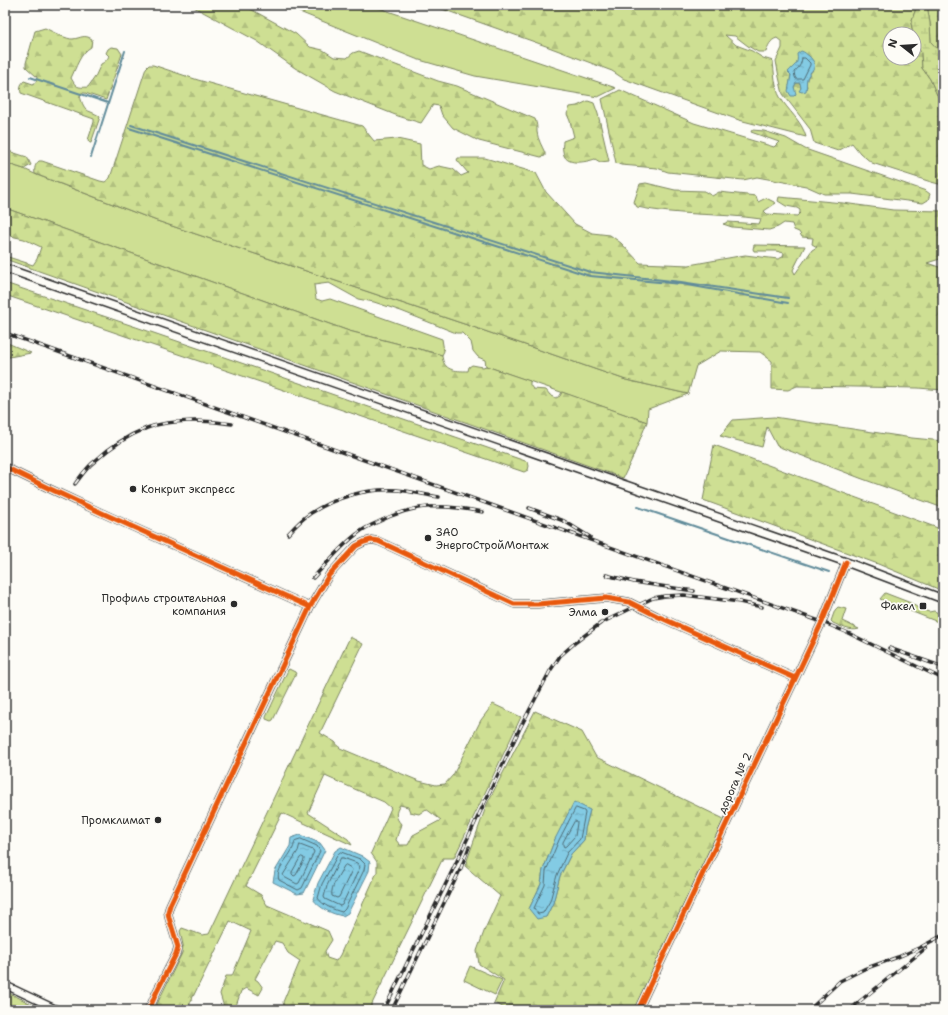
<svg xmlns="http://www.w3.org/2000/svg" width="948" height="1015" font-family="'Shantell Sans',sans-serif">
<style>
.green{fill:#cedf93;stroke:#7c855f}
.forest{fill:url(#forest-firs);stroke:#7c855f;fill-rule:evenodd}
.wetland{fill:url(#wetland-marsh);stroke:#7c855f}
.water{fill:url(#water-ripples);stroke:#608b9a}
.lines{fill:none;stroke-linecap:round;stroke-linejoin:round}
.shore{stroke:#4e6b75;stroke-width:1}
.stream{stroke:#608b9a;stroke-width:2}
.minor-casing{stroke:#2b2b2b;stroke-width:9}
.major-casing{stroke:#2b2b2b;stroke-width:10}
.minor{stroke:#fdfcf7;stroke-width:6}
.major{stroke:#fdfcf7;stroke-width:7}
.rail-casing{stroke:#2b2b2b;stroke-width:3.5}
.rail{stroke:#fdfcf7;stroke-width:2;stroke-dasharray:6;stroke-linecap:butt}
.cycleway-casing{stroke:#fdfcf7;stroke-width:8}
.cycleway{stroke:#e8590c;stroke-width:5}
.poi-dot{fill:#2b2b2b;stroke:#fdfcf7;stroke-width:1.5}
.labels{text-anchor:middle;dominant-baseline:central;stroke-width:3.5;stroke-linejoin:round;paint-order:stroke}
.poi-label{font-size:11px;fill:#2b2b2b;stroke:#fdfcf7;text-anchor:end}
.street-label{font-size:11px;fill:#2b2b2b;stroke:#fdfcf7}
</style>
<defs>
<pattern id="forest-firs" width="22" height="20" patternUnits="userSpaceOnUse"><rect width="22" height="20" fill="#cedf93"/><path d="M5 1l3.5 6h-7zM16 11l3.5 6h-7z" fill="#b1c07f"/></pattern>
<pattern id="wetland-marsh" width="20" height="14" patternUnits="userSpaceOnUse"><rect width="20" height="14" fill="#cedf93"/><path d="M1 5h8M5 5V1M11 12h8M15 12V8" fill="none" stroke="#b1c07f"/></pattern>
<pattern id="water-ripples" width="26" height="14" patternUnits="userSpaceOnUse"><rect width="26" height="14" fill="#83cbe4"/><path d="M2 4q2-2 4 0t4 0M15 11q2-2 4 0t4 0" fill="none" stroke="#71aec4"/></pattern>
</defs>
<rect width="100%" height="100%" fill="#fdfcf7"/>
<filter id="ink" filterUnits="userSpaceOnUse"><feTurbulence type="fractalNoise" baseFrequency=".025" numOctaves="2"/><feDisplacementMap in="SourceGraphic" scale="8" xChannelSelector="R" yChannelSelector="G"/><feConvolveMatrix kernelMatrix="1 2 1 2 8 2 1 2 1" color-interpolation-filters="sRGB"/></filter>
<g filter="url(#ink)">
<path class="green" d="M285 5H370L616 88 598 97 475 76 416 59 297 11Z
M5 163 24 169 37 175 157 221 479 329 626 380 688 394 648 409 647 422 486 366 485 360 478 357 473 351 471 342 462 333H456L401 311 374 302 358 299 329 283 314 285 316 299 322 301 330 299 442 339 444 351 442 355 349 331 5 208Z
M470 966 502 980 495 995 464 980Z"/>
<path class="forest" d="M190 5H243L296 34 310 47 323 50 334 57 347 58 353 53 359 51 438 81 457 86 535 119C537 124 537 127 537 132 538 140 542 146 545 153V156L541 157 479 141 453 128 442 115 439 106 433 105 421 123 398 116 335 91 295 68 257 41Z
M431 5H917L911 23 913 34H890V58H914V38L921 53 922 68 930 79 937 95 943 101V185L931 182 872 163 860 153 852 143 838 151 814 143 810 129 783 94 779 77 776 61 782 48V42L777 38C770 40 768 46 766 52H758L748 46 735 36 725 35 736 45 752 51 763 58 773 61C774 71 775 89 780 97 788 111 802 121 806 137L739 120 702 107 624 79 612 71 546 46ZM798 58 813 70C808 76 805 80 807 87L800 91 801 88 800 83H796L794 87V91L789 86 790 83 791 69C796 66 797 64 798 58Z
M927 5H943V55L931 42 930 23Z
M45 28C51 31 68 40 73 39 81 38 84 34 92 39L91 47C80 53 76 68 71 78 76 87 77 88 88 87L95 77 101 64C105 62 107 60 109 56L106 53 108 49 111 47 118 48 122 54 106 100 85 93H82L80 96C82 103 84 110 91 112 95 114 97 114 100 117L91 143H90L88 140 94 122V119L21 93C20 88 20 85 24 81L33 84 36 82 37 77 26 67V63L35 31Z
M149 65H153L198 80 362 126 374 141 397 139 420 144 421 165 429 169 439 166 453 169 461 176 468 173 457 160 458 158H485L536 173 546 192 575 224 592 233 610 235 621 243 640 263 689 265 745 255 778 259 783 257 784 253 776 251H754L753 249 754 245 805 246 793 270 795 274 812 250 817 247 812 244 813 238 802 237 799 232 794 230 792 224 784 223 778 227 769 230 732 227 723 224 728 222 759 224 761 219C721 213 677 216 637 207L634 202 640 184 646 183 675 190 704 191 712 196 719 192 756 196 758 202 766 198 776 203 764 211 767 214 797 216 800 213V210L797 208 786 206 778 201 779 197 843 203 893 210 943 211V258L927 263 939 267H943V390L918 388 797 386 788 390 772 389V361L760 352 721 351 696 366 688 394 626 380 479 329 157 221 35 174C34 169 35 164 39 161H42L100 181 105 182 110 178 146 68Z
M620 90 694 123 774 147 779 142 751 132 752 130 764 131 786 138 805 149 926 191 930 194 928 200 923 203 852 194H824L806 186 757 177 743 180 668 172 657 168 621 165 616 163 602 99Z
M588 101 594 103 598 114 609 161 600 162 595 159C586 162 564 167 563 151 562 148 563 144 563 141L574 137 570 121 567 114 570 107 577 106Z
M5 150 27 157 31 165 24 169 5 163Z
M5 208 349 331 442 355C443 371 455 371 468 371L469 367 472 365 483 367 486 366 530 381V385L533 389 546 390 550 395 556 398 560 396 562 392 647 422 632 459 623 478 5 259V256L33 265 37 259 41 247 24 239 6 235 5 236Z
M5 283C180 341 354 402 528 462L529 466 528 470 524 472 5 295Z
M5 342 31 353 9 357 5 359Z
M774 417 912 438 943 441V508L860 478 777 446 767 427 762 447 720 436 733 420Z
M714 445 943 530V591L878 564 703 500Z
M885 593 911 603 918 608 929 612 934 611 943 615V624L880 599Z
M838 607 846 609 842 621 859 629C851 632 840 626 833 623L831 621 835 610Z
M350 637 363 644 320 733 335 742 340 748 378 764 419 781 436 785 445 784 453 775 481 720 493 704 521 717 454 858H443L369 1010H298L294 1008 290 1009 284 1006 283 1002 300 961 288 953 282 943 275 941 255 979 258 981 263 988 259 995 246 988 241 991 236 1006 230 1010 224 1007 220 994 226 976H232L251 931 230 921 188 1007 191 1010H154L182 953 183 945 180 931 182 928 202 935 209 934ZM325 776 384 802 391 808 371 853 377 862V872L340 955 336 961 327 958 325 951 332 940 328 931 267 905 261 895 246 886 282 813 352 845 348 839 308 813ZM400 805 408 807 410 812 419 814 426 809 441 820 413 835 408 845H400L396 840 401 824C395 817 395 813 400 805Z
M289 669 295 672 296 674 273 720 271 721 266 719V717L288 670Z
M535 711 582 732 596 757 724 819 634 1010H509L494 1003 504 980 479 964 477 951 485 929 500 896 465 866 487 804ZM590 810 585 829 584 840 571 854 560 876 553 903 546 917 529 909 541 884 543 870 555 839Z
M5 991 44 1010H5Z"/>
<path class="wetland" d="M917 5H927L930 23 931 42 943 55V101L937 95 930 79 922 68 921 53 914 38 911 23Z"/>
<path class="water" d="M801 51C805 52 806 54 809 56 820 67 812 68 807 78 806 83 807 87 806 91L802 92 799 91 801 88 800 83H796L794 87 796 94 794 96H791L788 91 791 75 788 72C794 65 799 65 797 54Z
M574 802 590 810 585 829 584 840 571 854 560 876 553 903 546 917 537 919 529 909 541 884 543 870 555 839Z
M300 835 320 843 325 850 304 893 297 894 273 882 275 871 290 846 291 838Z
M341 847 362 856 370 862 369 871 348 913 343 916C332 914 320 909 313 899L318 883 335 851Z"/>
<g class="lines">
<path class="shore" d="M802 58H805L810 63V65L803 79H796L795 77 794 72C799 68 801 65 802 58Z
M576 808 584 811 585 813 580 839 567 853 557 875 550 901 543 913 538 914 534 908 545 885 546 871 559 840 575 809Z
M575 821 577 822V823L575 836 566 846 564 847 563 845V842L574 822Z
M301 839 317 846 320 851 302 888 298 890 279 880C275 869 289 858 293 848 294 846 294 844 295 841Z
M300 845 313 850 314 852 299 883 297 884 284 877 283 875 298 851Z
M341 852 360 859 365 864 364 870 345 909 342 912C334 910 322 905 318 898L322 884 338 854Z
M302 857 304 858V860L296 875 294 876 292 874V872L300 858Z
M341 858H343L357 863 360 867 342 905 340 906 325 899 324 897 327 886Z
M346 865 351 868 352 870 339 897 337 898 332 896C330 887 339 875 344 866Z"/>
<path class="stream" d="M30 77 108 103
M131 125 590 272 681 282 788 298
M129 128 590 276 682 284 788 303
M91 157 125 51
M638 507 829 572"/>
<g class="minor-casing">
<path id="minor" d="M5 467 46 487 102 513 310 607
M5 985 58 1010
M147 1010 151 1005 157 991 176 954 178 947 169 918 168 912 170 905 310 607 329 575 356 546 364 542 371 540 378 541 514 604H538L606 598 629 602 657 616 795 678
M638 1010 822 622 846 562"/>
</g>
<g class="major-casing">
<path id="major" d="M5 268 846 562 943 599"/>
</g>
<use href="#minor" class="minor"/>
<use href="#major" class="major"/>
<g class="rail-casing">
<path id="rail" d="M5 333 822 622 846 632 943 679
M75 484C81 476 87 467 95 461 109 448 129 435 147 428 171 419 207 420 232 424
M529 508 564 521 590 537
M288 534C295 526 302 519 311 513 336 497 367 488 397 490 411 491 425 495 439 497
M606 575 634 582 694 591
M313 578C327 563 341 546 357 534 363 529 371 525 378 522 416 503 442 504 483 512
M735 601 762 607
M889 648 943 667
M384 1010 455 865 520 728 550 671 560 656 576 642 601 623 653 598 665 596 684 595 740 602
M392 1010 461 868 469 847
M809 1010 840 981 864 969 898 957 921 947 943 935
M850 1010 860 1001 926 948"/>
</g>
<use href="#rail" class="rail"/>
<g class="cycleway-casing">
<path id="cycleway" d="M5 467 46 487 102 513 310 607
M147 1010 151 1005 157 991 176 954 178 947 169 918 168 912 170 905 310 607 329 575 356 546 364 542 371 540 378 541 514 604H538L606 598 629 602 657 616 795 678
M638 1010 822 622 846 562"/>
</g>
<use href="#cycleway" class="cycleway"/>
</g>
</g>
<g class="poi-dot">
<circle cx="133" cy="489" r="4"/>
<circle cx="428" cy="538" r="4"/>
<circle cx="234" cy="604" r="4"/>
<rect x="919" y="602" width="8" height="8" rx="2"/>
<circle cx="605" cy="612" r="4"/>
<circle cx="158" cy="820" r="4"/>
</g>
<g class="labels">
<g class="poi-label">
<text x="141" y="489" text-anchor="start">Конкрит экспресс</text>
<text x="436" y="532" text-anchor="start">ЗАО<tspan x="436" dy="13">ЭнергоСтройМонтаж</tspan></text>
<text x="226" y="598">Профиль строительная<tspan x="226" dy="13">компания</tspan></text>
<text x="915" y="606">Факел</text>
<text x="597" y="612">Элма</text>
<text x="150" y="820">Промклимат</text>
</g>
<g class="street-label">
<text transform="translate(735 783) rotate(-65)">дорога № 2</text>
</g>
</g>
<rect width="948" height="1015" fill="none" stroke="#fdfcf7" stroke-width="20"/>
<rect x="10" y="10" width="928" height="995" fill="none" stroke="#2b2b2b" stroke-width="1.5" filter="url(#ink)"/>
<g transform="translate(902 46) rotate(287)"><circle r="19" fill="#fdfcf7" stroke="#a9a8a5"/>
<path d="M0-3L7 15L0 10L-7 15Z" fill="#2b2b2b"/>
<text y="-6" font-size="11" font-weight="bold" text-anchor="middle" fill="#2b2b2b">N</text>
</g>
</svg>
